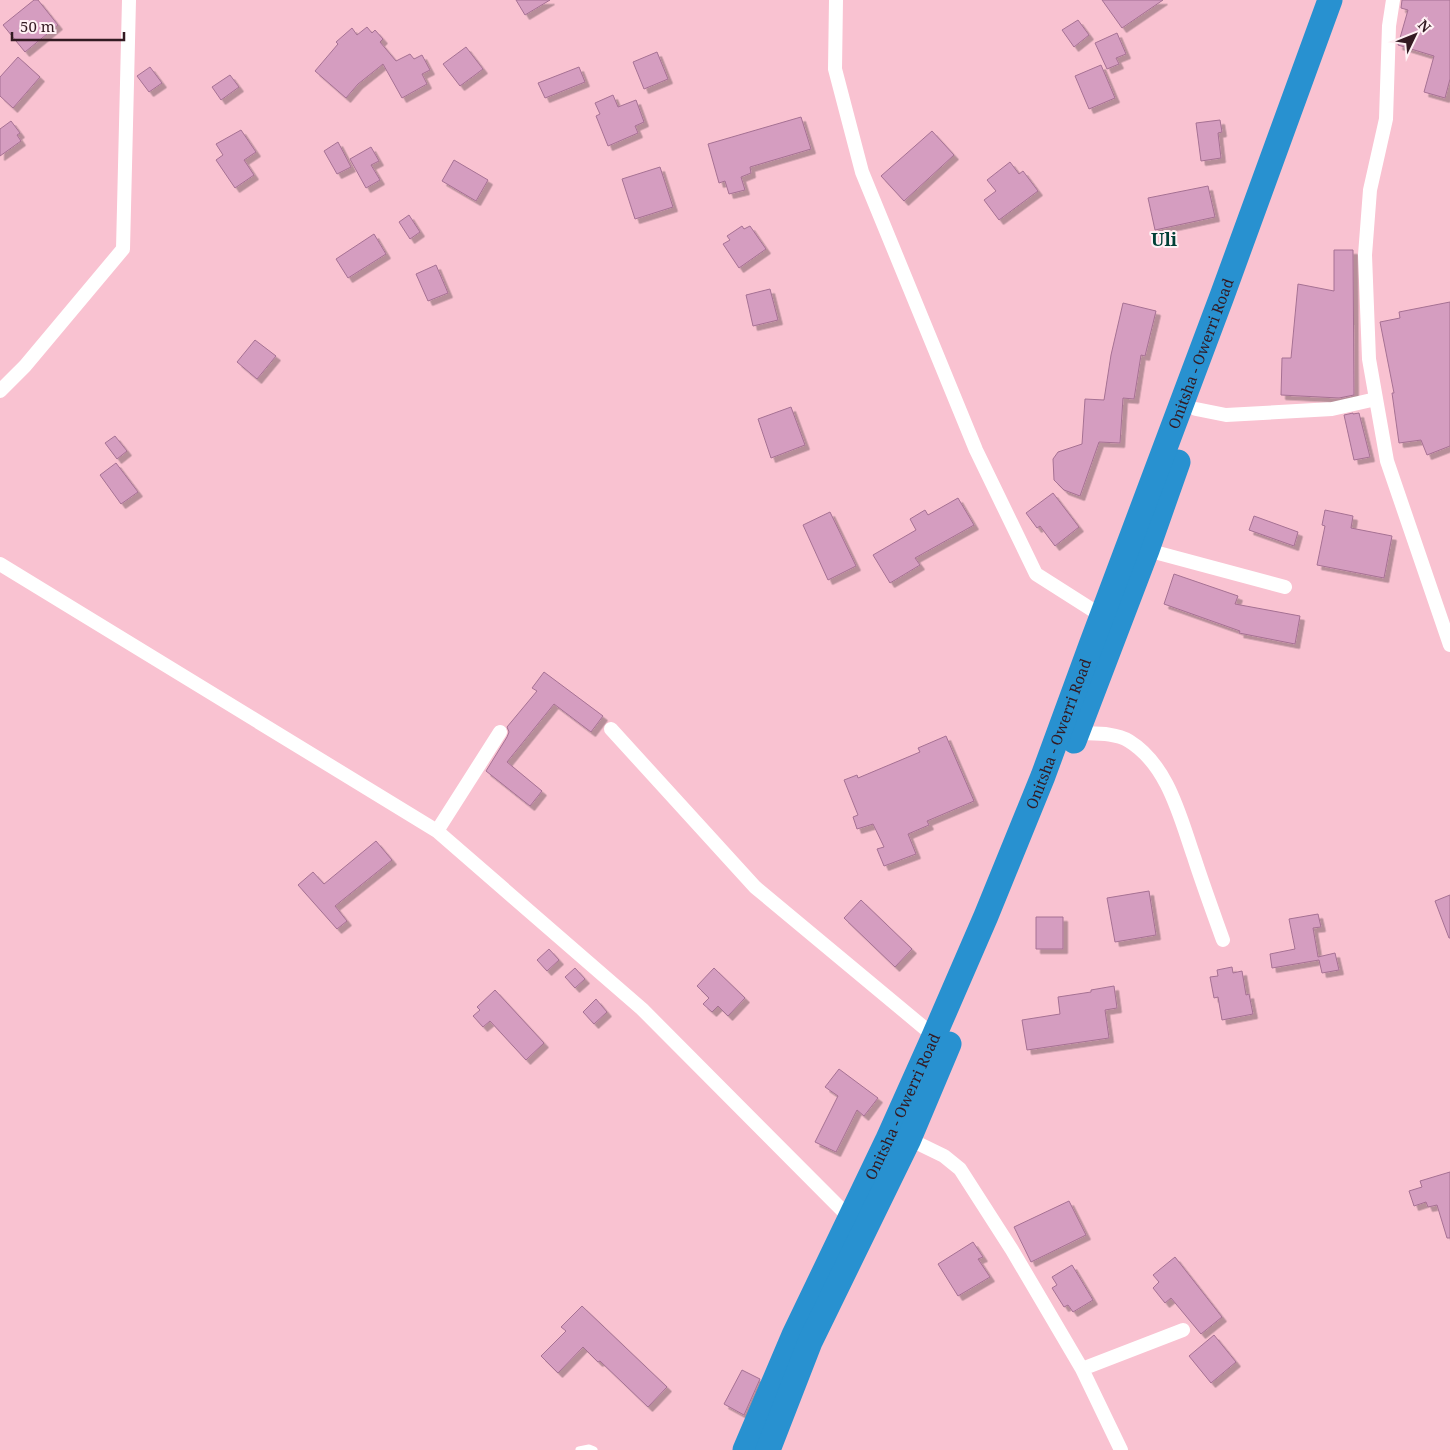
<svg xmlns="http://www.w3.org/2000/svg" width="1450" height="1450" font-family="'Noto Serif',serif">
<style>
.building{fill:#d59dc0;stroke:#a67193;filter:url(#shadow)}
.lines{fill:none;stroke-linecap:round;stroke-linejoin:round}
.lane{stroke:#fff;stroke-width:7}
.street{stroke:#fff;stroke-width:14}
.highway{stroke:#2891d0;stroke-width:25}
.labels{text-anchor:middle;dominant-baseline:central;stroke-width:4;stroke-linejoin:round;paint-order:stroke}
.street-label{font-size:15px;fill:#331a22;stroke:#fff0f4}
.quarter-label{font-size:18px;font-weight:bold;fill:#004037;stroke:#fff0f4}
</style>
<defs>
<filter id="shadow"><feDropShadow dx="4.5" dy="4.5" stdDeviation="0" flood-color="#0004"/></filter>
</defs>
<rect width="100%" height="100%" fill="#f9c2d1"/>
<path class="building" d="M34 0H38L58 25 25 52 3 25Z
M516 0H550L525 15Z
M1102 0H1163L1122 28Z
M1402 0H1450V79L1445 98 1424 92 1434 56 1398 45 1408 10 1401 8Z
M1078 20 1089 35 1074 47 1062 30Z
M367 27 372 33 375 30 383 39 380 42 396 61 410 54 414 59 422 55 430 70 422 74 427 84 402 98 383 64 358 84 346 98 315 71 338 44 336 42 352 28 357 35Z
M1117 33 1126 54 1116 58 1119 64 1107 69 1095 43Z
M466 47 483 69 460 86 443 64Z
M657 52 668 79 644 89 633 62Z
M18 57 40 77 13 108 0 96V77Z
M1101 65 1115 98 1089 109 1075 76Z
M150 67 162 83 149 92 137 76Z
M579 67 585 82 545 98 538 83Z
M230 75 239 87 221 100 212 87Z
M613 95 618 107 636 100 644 122 635 126 638 133 608 146 596 116 600 114 595 103Z
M801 117 811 149 750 167 751 173 741 177 745 190 729 194 725 181 719 183 708 144Z
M1220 120 1222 132 1218 133 1221 158 1201 161 1196 123Z
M11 121 20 133 17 135 21 141 0 156V129Z
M241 130 256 152 244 160 254 175 235 188 216 160 223 155 216 144Z
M932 131 954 155 904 201 881 176Z
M338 142 351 167 337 174 324 151Z
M371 147 379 161 371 165 380 180 366 188 350 159Z
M454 160 488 180 476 201 442 181Z
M1010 162 1019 174 1023 171 1038 191 999 220 984 200 996 191 987 180Z
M660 167 673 207 635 219 622 179Z
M1208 186 1215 217 1155 230 1148 198Z
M409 215 420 232 410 239 399 222Z
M742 226 744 229 750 226 766 249 739 268 723 244 730 240 727 236Z
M374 234 386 254 348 278 336 259Z
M1334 250H1353L1354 395 1339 398 1281 395 1282 358H1291L1298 284 1334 291Z
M436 265 448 293 428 301 416 274Z
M770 289 778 320 753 326 746 295Z
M1450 302V446L1427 455 1421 440 1399 443 1392 393H1394L1380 322 1400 318 1399 312Z
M1123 303 1156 311 1145 356 1141 355 1134 399 1123 398 1120 443 1099 442 1080 496 1064 490 1054 480 1053 459 1058 452 1082 444 1085 399 1104 400 1111 355Z
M255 340 276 356 257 379 237 362Z
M791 407 805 445 771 458 758 419Z
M1353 413V414L1359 413 1370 457 1354 460 1344 415Z
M115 436 127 451 117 459 105 443Z
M116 463 138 492 121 504 100 475Z
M1053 493 1079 527 1055 546 1040 526 1037 528 1026 513Z
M958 498 974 525 915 558 920 565 890 583 873 555 916 530 910 519 925 510 928 515Z
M1325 510 1353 516 1351 528 1392 536 1384 578 1317 565 1325 526 1322 525Z
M830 512 856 566 828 580 803 525Z
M1254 516 1298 532 1294 546 1249 530Z
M1174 574 1238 596 1235 604 1300 616 1295 644 1239 633 1240 631 1164 604Z
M544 672 603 716 591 732 554 704 507 762 542 791 530 806 486 771 507 737 509 732 507 727 537 691 532 688Z
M946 736 974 801 927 821 929 825 908 834 916 854 884 866 877 849 884 847 873 824 857 829 853 817 858 815 844 780 857 775 858 778 920 752 918 748Z
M376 841 392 860 335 906 347 921 337 929 298 885 313 872 324 884Z
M1149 891 1156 935 1115 942 1107 898Z
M1450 895V938H1449L1435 901Z
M861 900 912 949 895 967 844 918Z
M1318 914 1321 927 1313 928 1318 957 1335 953 1339 970 1322 973 1319 960 1272 968 1270 954 1295 949 1289 919Z
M1036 917H1063V949H1036Z
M549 949 559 960 547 971 537 960Z
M1232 967 1233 973 1242 971 1246 995 1249 994 1253 1014 1222 1020 1218 997 1214 998 1210 977 1218 976 1217 970Z
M575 968 585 979 575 988 565 977Z
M714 968 745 998 728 1016 718 1006 712 1012 703 1004 709 998 697 986Z
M1114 986 1117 1008 1105 1010 1109 1038 1027 1050 1022 1020 1060 1014 1058 997 1091 992V990Z
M495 990 544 1043 526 1060 490 1021 483 1027 473 1016 480 1010 477 1007Z
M596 999 607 1012 594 1024 583 1012Z
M839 1069 878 1098 864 1116 857 1110 836 1152 815 1142 838 1096 825 1087Z
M1450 1172V1238H1447L1437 1205 1428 1207 1426 1202 1414 1206 1409 1191 1422 1187 1420 1181Z
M1069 1201 1086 1235 1031 1262 1014 1227Z
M973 1242 983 1257 978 1259 990 1277 958 1296 938 1264Z
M1175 1257 1222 1317 1201 1334 1171 1298 1165 1303 1153 1288 1159 1282 1153 1275Z
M1072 1265 1093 1300 1073 1312 1068 1305 1064 1307 1052 1288 1057 1285 1052 1277Z
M582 1306 667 1387 648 1407 600 1361 598 1362 583 1347 558 1373 541 1356 566 1331 561 1327Z
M1214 1335 1236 1362 1211 1383 1189 1356Z
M742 1370 760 1379 744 1415 724 1404Z"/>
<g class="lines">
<path class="lane" d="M579 1450 589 1448 594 1450"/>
<path class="street" d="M836 0 835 69 862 172 976 450 1036 574 1102 616
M1393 0 1389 26 1386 119 1370 190 1365 255 1369 359 1387 461 1450 645
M0 391 25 366 123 249 129 0
M1196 409 1226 415 1332 409 1376 399
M1147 550 1285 587
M0 564 437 831 642 1009 850 1218
M611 729 755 887 934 1036
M1077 733C1093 734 1114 732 1129 741 1168 765 1180 817 1194 857 1203 885 1213 912 1223 940
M437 831 500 732
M909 1139 944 1156 960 1169 1012 1250 1082 1369 1121 1450
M1082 1369 1183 1330"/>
<g class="highway">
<path d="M1074 741 1147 550 1178 462"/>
<path id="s1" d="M745 1450 794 1335 887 1141 934 1036 986 916 1043 776 1091 645 1222 296 1330 0"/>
<path d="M768 1450 810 1342 909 1139 949 1044"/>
</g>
</g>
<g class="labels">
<g class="street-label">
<text stroke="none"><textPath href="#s1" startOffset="1188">Onitsha - Owerri Road</textPath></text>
<text stroke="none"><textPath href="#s1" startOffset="782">Onitsha - Owerri Road</textPath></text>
<text stroke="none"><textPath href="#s1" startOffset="378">Onitsha - Owerri Road</textPath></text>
</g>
<g class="quarter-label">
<text x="1164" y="239">Uli</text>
</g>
</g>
<g transform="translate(1415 35) rotate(47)" stroke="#fff0f4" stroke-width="4" paint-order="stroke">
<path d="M0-4L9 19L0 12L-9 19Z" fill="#331a22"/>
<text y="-8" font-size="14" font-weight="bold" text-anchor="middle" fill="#331a22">N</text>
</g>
<path d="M12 32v8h112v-8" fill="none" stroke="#331a22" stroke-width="2.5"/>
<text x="20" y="32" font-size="15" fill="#331a22" stroke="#fff0f4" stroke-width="4" paint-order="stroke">50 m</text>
</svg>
